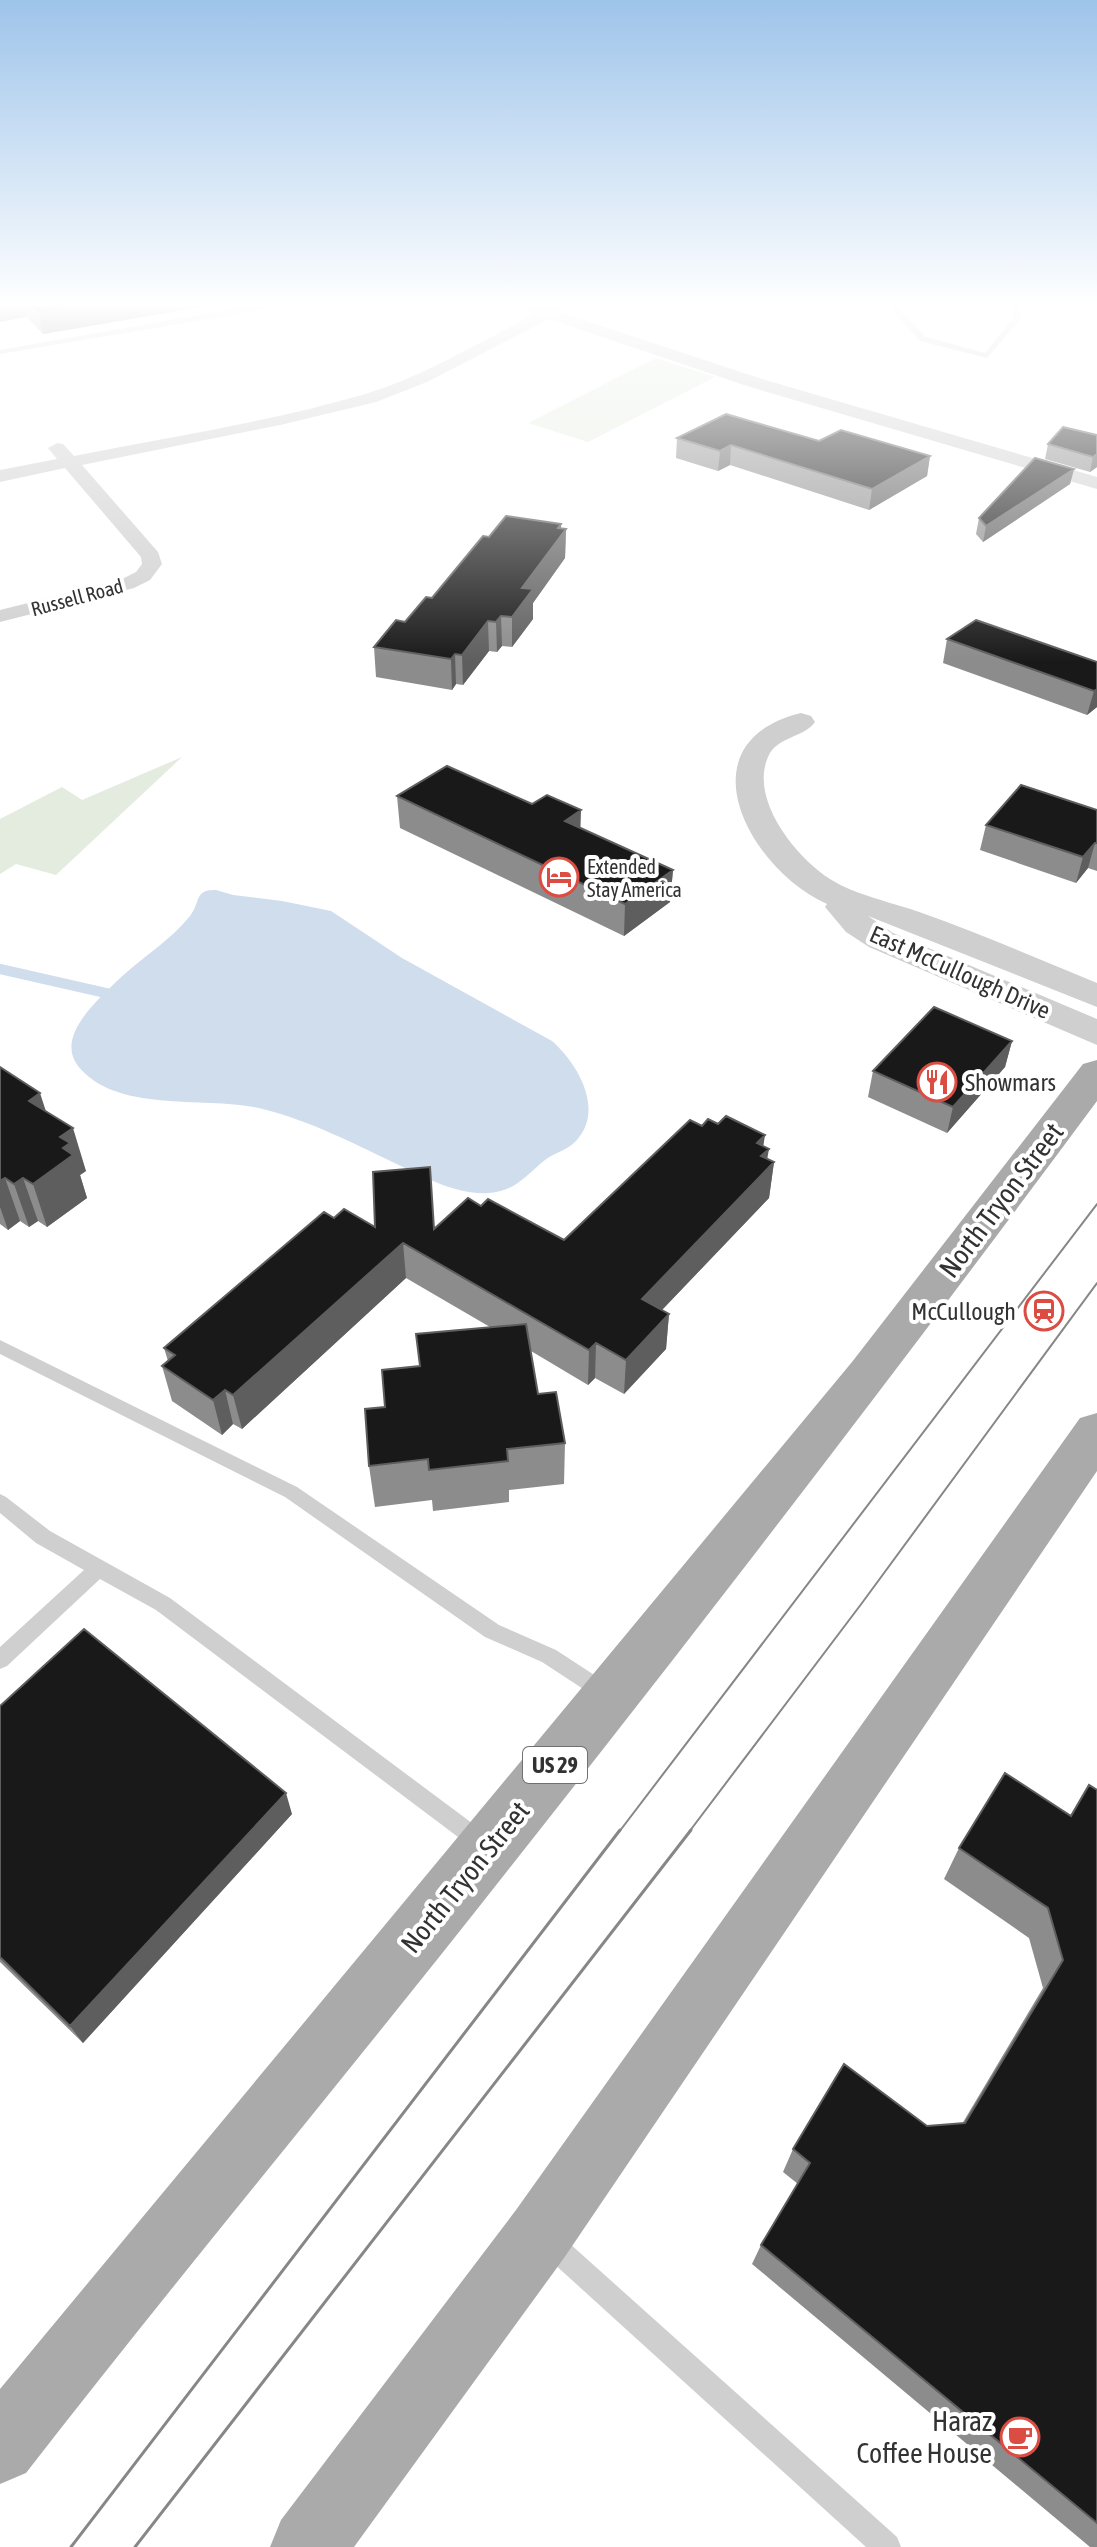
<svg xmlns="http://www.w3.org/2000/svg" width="1097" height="2547" font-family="'Asap Condensed',sans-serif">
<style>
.green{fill:#e4ebdf}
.water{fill:#d0ddec}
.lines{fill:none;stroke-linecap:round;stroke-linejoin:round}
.stream{stroke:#d0ddec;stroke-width:10}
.service{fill:#cfcfcf;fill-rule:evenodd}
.minor{fill:#cfcfcf;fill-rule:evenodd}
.tertiary{fill:#cfcfcf;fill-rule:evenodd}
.primary{fill:#aaa;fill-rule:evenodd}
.tram-far1{stroke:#878787;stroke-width:2}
.tram{stroke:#878787;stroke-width:3}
.wall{fill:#8c8c8c}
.shaded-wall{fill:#5e5e5e}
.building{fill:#191919;stroke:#5e5e5e;stroke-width:2}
.labels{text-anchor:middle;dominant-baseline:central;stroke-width:8;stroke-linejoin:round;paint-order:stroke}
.far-street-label{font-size:20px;fill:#323232;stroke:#fff}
.far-poi-label{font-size:20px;fill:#323232;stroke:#fff;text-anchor:start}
.shield{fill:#fff;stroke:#707070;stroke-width:2}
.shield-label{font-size:22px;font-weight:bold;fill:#323232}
.street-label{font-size:24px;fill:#323232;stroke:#fff}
.poi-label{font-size:24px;fill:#323232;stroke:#fff;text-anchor:start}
.near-street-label{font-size:28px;fill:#323232;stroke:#fff}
.near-poi-label{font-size:28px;fill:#323232;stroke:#fff;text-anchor:end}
</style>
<rect width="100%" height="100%" fill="#fff"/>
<path class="green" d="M656 358 715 377 588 442 528 423Z
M182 757 56 875 16 864 0 874V819L62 787 82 800Z"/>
<path class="water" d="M216 890 233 895 282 901 331 911 402 958 552 1041C578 1064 605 1110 576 1141 568 1150 554 1153 545 1160 526 1175 516 1191 489 1193 458 1195 431 1180 403 1167 359 1146 311 1121 263 1109 209 1095 117 1115 78 1066 55 1036 98 1000 118 980 140 959 171 940 190 916 201 902 194 889 216 890Z"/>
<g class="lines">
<path class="stream" d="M0 969 119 996"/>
<path class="service" d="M286 306 0 354V350L244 307Z
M555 306H564L551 315H545V311Z
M888 306H896L926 337 985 353 1014 317 1011 306H1017L1022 317 987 358 920 341Z
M0 1340 297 1487 499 1625 556 1650 611 1686 614 1692 611 1698 604 1701 597 1698 542 1662 485 1637 285 1497 0 1354Z
M0 1494 6 1497 50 1531 170 1598 488 1835 492 1842 488 1849 481 1852 474 1849 156 1610 100 1579 7 1666 0 1669V1647L84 1570 36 1543 0 1513Z
M550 2231 559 2234 897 2537 901 2547H866L541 2252 538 2243 541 2234Z"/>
<path class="minor" d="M520 306H541L759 378 1097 477V489L747 386 549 319 427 382 376 402 280 425 82 465 158 552 162 564 150 580 134 588 0 622V610L120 580 136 572 142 564 141 557 65 468 0 482V470L57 459 48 448 57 443 63 444 74 456C170 437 268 422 362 395 423 377 479 342 535 314Z"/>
<path class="tertiary" d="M801 713 811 716 815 722C804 738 777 736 768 757 749 800 797 858 830 879 857 896 892 902 922 913 981 934 1039 959 1097 983V1007L868 916 893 933 1097 1019V1045L869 947 846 932 825 907 827 904C750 870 680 743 801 713Z"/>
<path class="primary" d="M1097 1060V1101C906 1359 711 1613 512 1865 352 2069 185 2268 26 2473L0 2484V2389L852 1362 1083 1064Z
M1097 1413V1471L564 2258 354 2547H270L281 2520 516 2210 1080 1418Z"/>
<path class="tram-far1" d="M619 1832 1097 1204
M689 1832 862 1603 1097 1283"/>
<path class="tram" d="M71 2547 620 1830
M135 2547 691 1830"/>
</g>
<path class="wall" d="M0 306H206L43 334 27 317Z
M1097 435V467L1090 472 1045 459 1048 444Z
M677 438 819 441 930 456 927 476 869 510 730 465 718 471 676 458Z
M1074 469 1070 484 983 542 976 534 979 518Z
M561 524V528L566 529 565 558 533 603V619L512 647 502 646 497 652 489 651 463 685 456 684 452 690 376 677 374 647 432 598 489 537Z
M947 639 1097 662V707L1087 715 943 663Z
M397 796 580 828 673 870 670 902 624 936 400 828Z
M1097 810V871L1088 868 1076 883 980 850 986 825Z
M1012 1041 1005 1067 947 1133 868 1097 873 1071Z
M0 1067 46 1112 86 1171 80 1175 87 1198 47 1227 38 1221 29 1227 20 1221 8 1230 0 1224Z
M702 1126 763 1146 767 1159 774 1162 769 1198 662 1310 669 1314 666 1349 624 1394 595 1378 588 1385 531 1351 538 1394 565 1443 564 1484 509 1490V1502L433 1511 432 1500 375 1507 369 1466 385 1407 420 1366 490 1327 406 1278 242 1429 233 1424 222 1435 172 1401 162 1366 168 1361 164 1348 334 1218 375 1227 434 1228 481 1206 564 1240Z
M0 1706 292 1814 83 2043 0 1962Z
M1089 1785 1097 1790V2547H1090L752 2264 761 2245 798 2184 783 2172 793 2149 927 2126 962 2124 1043 1988 1029 1938 944 1879 959 1848 1070 1816Z"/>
<path class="shaded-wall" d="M0 306H24L27 317 0 322Z
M80 306H206L43 334 39 313Z
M731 445 730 465 718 471 720 451Z
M1097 454V467L1090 472 1093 457Z
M930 456 927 476 869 510 872 489Z
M1074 469 1070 484 983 542 986 526Z
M561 524V536L566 529 565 558 533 603V619L512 647V617L522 588Z
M501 616 502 646 497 652 496 622Z
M488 621 489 651 463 685 462 655Z
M455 654 456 684 452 690 451 659Z
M1097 689V707L1087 715 1094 691Z
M581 810 580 842 565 821Z
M1095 843 1088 868 1076 883 1083 857Z
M673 870 670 902 624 936 625 904Z
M1012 1041 1005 1067 947 1133 953 1107Z
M40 1093 54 1136 29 1101Z
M73 1128 86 1171 80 1175 87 1198 47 1227 33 1184 60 1137Z
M765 1135 762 1155 769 1149 765 1171 774 1162 769 1198 639 1334 642 1299 757 1143Z
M5 1178 20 1221 8 1230 0 1207V1181Z
M23 1178 38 1221 29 1227 14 1184Z
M403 1243 406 1278 242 1429 233 1395Z
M669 1314 666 1349 624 1394 626 1360Z
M596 1343 595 1378 588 1385 589 1350Z
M225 1390 233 1424 222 1435 213 1400Z
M286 1793 292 1814 83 2043 70 2026Z"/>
<path class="building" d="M32 306H80L39 313Z
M726 414 819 441 841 430 930 456 872 489 731 445 720 451 677 438Z
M1063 427 1097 435V454L1093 457 1048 444Z
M1035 458 1074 469 986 526 979 518Z
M506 516 561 524 558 528 566 529 522 588 533 589 512 617 501 616 496 622 488 621 462 655 455 654 451 659 374 647 396 620 405 622 426 597 432 598 483 536 489 537Z
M976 620 1097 662V689L1094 691 947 639Z
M447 766 532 804 547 795 581 810 565 821 673 870 625 904 397 796Z
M1021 785 1097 810V843H1095L1083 857 986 825Z
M934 1007 1012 1041 953 1107 873 1071Z
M0 1067 40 1093 29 1101 73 1128 60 1137 70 1143 63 1148 73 1155 33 1184 23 1178 14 1184 5 1178 0 1181Z
M726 1116 765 1135 757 1143 769 1149 761 1156 774 1162 642 1299 669 1314 626 1360 596 1343 589 1350 403 1243 233 1395 225 1390 213 1400 162 1366 175 1355 164 1348 324 1212 334 1218 344 1209 375 1227 373 1172 430 1167 434 1229 468 1198 481 1206 488 1199 564 1240 690 1120 702 1126 708 1119 718 1124Z
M526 1324 538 1394 556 1392 565 1443 507 1449 508 1461 429 1470 428 1459 369 1466 365 1409 385 1407 382 1370 420 1366 416 1334Z
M84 1629 286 1793 70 2026 0 1957V1706Z
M1005 1773 1071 1816 1089 1785 1097 1790V2523L761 2245 810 2163 793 2149 844 2064 927 2126 965 2123 1063 1960 1048 1908 959 1848Z"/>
<linearGradient id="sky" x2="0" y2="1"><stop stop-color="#9ec4ea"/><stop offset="0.46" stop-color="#fff"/><stop offset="1" stop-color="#fff" stop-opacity="0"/></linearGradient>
<rect width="1097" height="662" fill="url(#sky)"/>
<defs>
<g id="hotel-ring" transform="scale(2)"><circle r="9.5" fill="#fff" stroke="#db4d43" stroke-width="1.5"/><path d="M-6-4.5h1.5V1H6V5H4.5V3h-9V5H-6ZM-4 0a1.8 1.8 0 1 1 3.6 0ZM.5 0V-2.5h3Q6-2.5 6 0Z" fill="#db4d43"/></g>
<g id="restaurant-ring" transform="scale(2)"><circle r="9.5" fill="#fff" stroke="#db4d43" stroke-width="1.5"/><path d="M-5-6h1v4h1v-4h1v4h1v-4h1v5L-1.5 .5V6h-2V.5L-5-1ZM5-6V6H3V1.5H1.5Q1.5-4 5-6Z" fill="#db4d43"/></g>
<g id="station-ring" transform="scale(2)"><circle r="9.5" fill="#fff" stroke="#db4d43" stroke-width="1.5"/><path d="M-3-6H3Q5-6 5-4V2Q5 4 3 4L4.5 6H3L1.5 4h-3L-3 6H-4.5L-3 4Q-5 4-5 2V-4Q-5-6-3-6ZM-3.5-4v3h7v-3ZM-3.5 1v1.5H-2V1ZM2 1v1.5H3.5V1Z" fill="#db4d43"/></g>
<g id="cafe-ring" transform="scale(2)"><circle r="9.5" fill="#fff" stroke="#db4d43" stroke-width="1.5"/><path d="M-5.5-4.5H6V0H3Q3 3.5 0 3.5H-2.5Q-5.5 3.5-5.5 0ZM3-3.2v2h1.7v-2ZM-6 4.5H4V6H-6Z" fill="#db4d43"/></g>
</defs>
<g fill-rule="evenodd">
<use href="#hotel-ring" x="559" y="877"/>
<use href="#restaurant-ring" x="937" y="1082"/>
<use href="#station-ring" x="1044" y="1311"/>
<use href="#cafe-ring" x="1020" y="2437"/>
</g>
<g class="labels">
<g class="far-street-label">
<text transform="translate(77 597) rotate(-15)">Russell Road</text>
</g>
<g class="far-poi-label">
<text x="587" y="866">Extended<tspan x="587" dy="23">Stay America</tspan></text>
</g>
<rect class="shield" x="523" y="1747" width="64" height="36" rx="6"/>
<g class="shield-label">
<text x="555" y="1765">US 29</text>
</g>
<g class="street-label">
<text transform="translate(960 972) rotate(24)">East McCullough Drive</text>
</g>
<g class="poi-label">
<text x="965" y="1082">Showmars</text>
<text x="1016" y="1311" text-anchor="end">McCullough</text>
</g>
<g class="near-street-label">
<text transform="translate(1001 1200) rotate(-53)">North Tryon Street</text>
<text transform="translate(465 1877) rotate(-51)">North Tryon Street</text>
</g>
<g class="near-poi-label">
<text x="992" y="2421">Haraz<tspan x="992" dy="32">Coffee House</tspan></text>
</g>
</g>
</svg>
